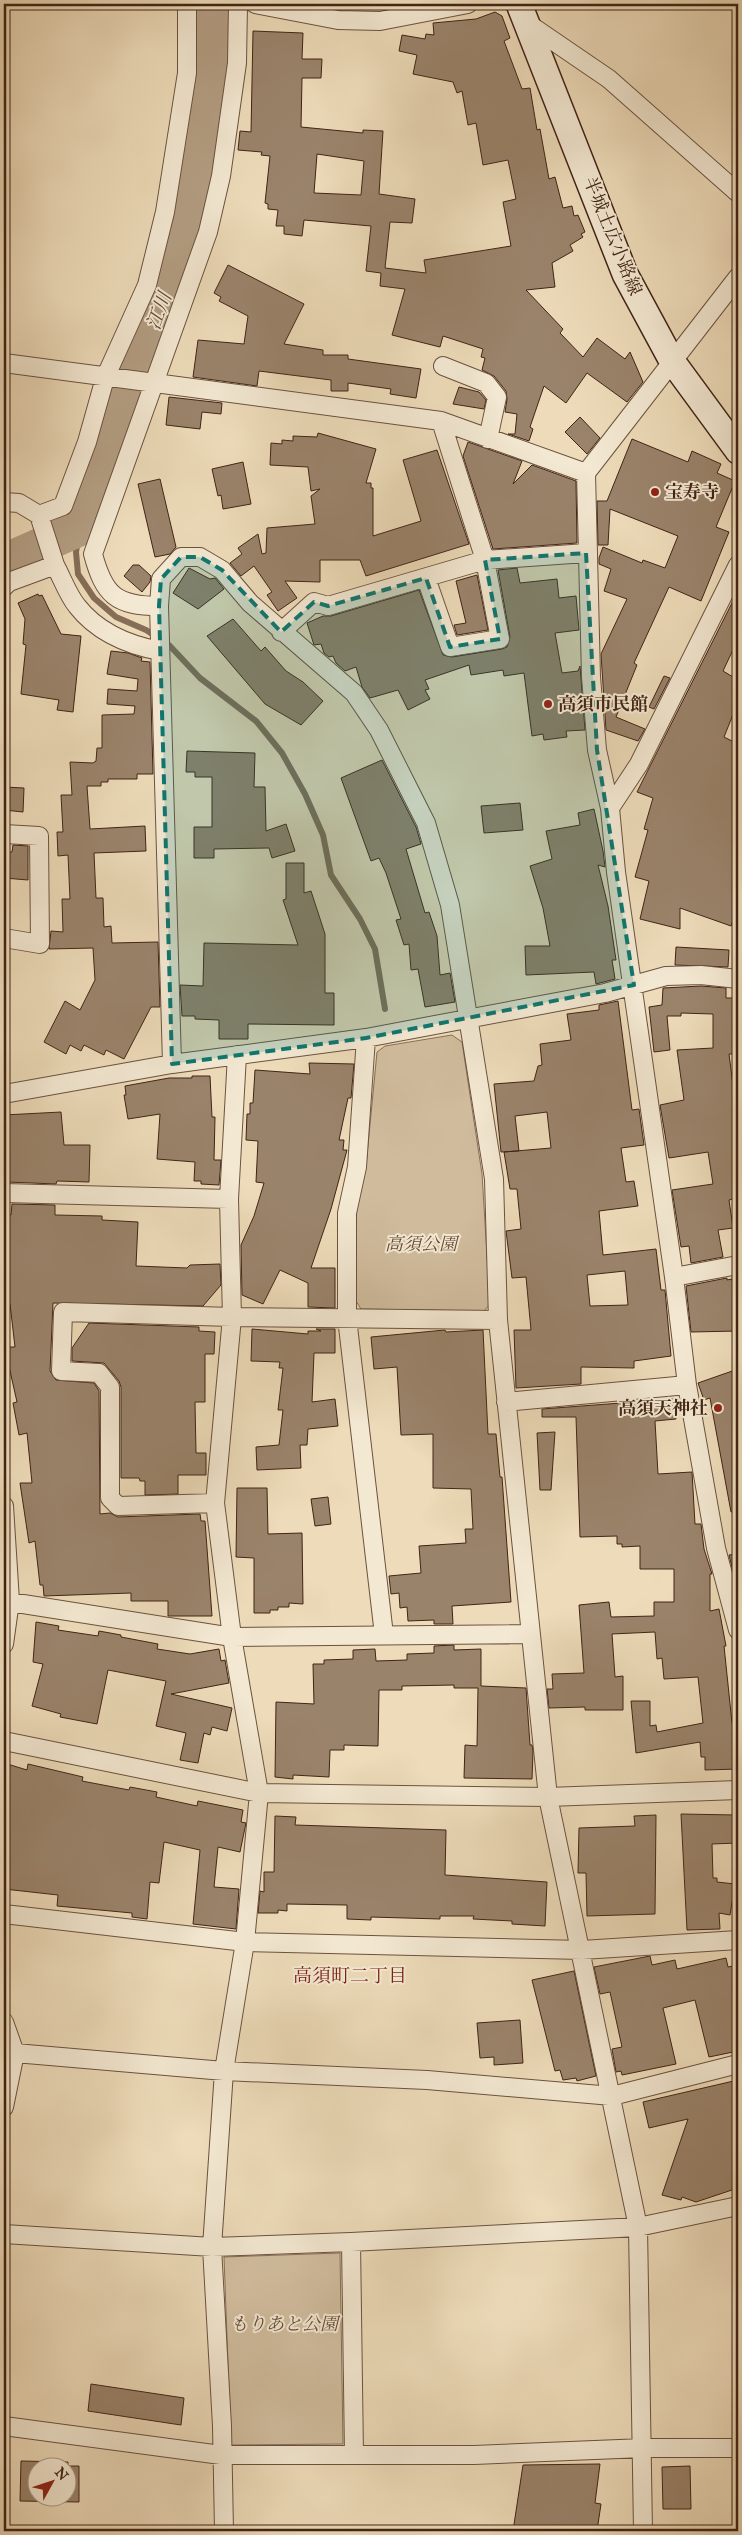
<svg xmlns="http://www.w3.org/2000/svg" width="742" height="2535" font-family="'IM FELL Great Primer','Noto Serif JP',serif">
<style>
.green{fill:#d0bc9d;stroke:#88705a}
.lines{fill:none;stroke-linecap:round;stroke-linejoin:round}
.stream{stroke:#856d57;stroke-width:6}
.river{stroke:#b39d82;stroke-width:36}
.building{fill:#9a836b;stroke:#412416;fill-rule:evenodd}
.minor-casing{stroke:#6c523f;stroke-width:20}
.secondary-casing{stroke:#412416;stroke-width:28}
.minor{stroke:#f3e8d2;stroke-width:18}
.secondary{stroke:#f3e8d2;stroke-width:25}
.marked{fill:#0f766e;fill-opacity:0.2;stroke:#0f766e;stroke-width:4;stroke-dasharray:10 6;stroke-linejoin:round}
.poi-dot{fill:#8f2418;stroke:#f3e8d2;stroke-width:2}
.labels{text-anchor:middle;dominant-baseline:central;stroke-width:4;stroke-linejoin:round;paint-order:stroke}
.street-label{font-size:18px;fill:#412416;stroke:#f3e8d2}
.poi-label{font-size:18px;font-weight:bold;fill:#412416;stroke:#f3e8d2;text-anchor:start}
.park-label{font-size:18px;font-style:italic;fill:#654a38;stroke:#f3e8d2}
.water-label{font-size:19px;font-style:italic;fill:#634836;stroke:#f3e8d2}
.neighbourhood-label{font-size:19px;fill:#7a1f14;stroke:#f3e8d2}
</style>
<rect width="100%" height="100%" fill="#eddbb9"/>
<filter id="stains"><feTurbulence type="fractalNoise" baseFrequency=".004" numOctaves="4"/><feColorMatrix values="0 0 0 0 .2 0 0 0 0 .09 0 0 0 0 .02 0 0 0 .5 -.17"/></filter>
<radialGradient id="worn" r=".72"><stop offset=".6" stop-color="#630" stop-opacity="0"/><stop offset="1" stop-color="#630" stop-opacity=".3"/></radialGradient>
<path class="green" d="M452 1035 462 1042 482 1174 490 1304 484 1311 361 1309 356 1301V1212L366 1166 377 1052 385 1046Z
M340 2253 343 2444 231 2445 224 2257Z"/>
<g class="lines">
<path class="stream" d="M80 528 76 552 78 574 94 598 116 617 146 630 169 645 200 678 256 721 282 753 305 794 323 835 331 875 360 919 375 949 385 1009"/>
<path class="river" d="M4 562 80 528 136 367 168 287 188 211 213 74 214 4"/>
</g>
<path class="building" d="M495 12 502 16 510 38 504 41 522 89 530 88 537 130 540 129 549 179 555 177 563 208 572 206 574 216 578 215 585 232 581 234 583 237 570 245 573 251 552 263 555 287 526 290 563 329 560 333 583 357 597 338 625 359 630 352 643 382 627 402 587 373 566 403 544 386 530 427 533 429 529 441 508 434H515L517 414 505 412 507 399 506 391 494 376 482 370 485 358 481 357 483 349 443 336 440 347 392 335 405 289 380 286 381 273 366 271 371 226 304 220 302 236 284 234V226H276L278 210 268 209V204L265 203 270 156 261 155 262 152 238 150 240 131 251 132 253 31 303 33 302 59H322L321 78H302L301 127 363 133V130L383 131 379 194 415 199 412 223 390 222 385 268 426 273 424 260 511 246 503 202 516 199 508 160 483 165 476 123 468 125 462 91 457 93 453 82 413 74 417 55 399 51 402 35 425 39 426 34 434 35 433 23 476 19ZM317 154 364 161 361 195 314 193Z
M228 265 304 304 284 344 323 350V355H348V359L421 369 416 398 390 394 391 389 348 383V391H331V380L259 371 257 386 193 377 198 340 244 344 248 316 219 301 221 297 214 293Z
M459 387 479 392 486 400 484 409 453 404Z
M169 397 222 403 221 414 202 412 200 429 166 425Z
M580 417 600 438 587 454 565 432Z
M318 433 376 449 366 483H371V488H373V536L421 521 403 460 437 450 469 544 366 576 360 560H320V582L285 581 297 598 278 611 267 595 272 592 254 566 241 576 230 563 242 554 238 548 258 534 262 554 266 553 267 528 315 524 311 496 320 489 311 491 308 467 270 465 271 443 282 444V440L293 441V436L317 437Z
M632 439 688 462 692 451 721 464 717 473 735 481 716 527 729 532 701 601 669 587 634 663 637 665 616 717 645 729 638 741 606 730 601 654 627 599 604 591 611 569 599 564V558L603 547 642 563 643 560 665 568 678 536 610 509 608 545H598L597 501H607Z
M468 442 522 461 513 484 532 465 576 481 577 543 493 549 463 456Z
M243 462 251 504 223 509 221 495 218 496 212 469Z
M160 479 176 547 170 554 155 557 138 484Z
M133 565H139L151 576 150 582 142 592 124 576Z
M189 568 210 579 215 578 224 589 198 609 173 593Z
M517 568 520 583 557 579 559 598 576 596 579 630 555 633 562 673 578 671 580 666 585 730 566 731 567 737 544 740 543 734 532 736 524 673 504 676 503 670 471 675 469 665 425 680 429 689 425 690 430 699 408 710 398 690 370 698 362 687 356 667 345 671 336 663 333 656 329 657 324 653 321 644 314 645 307 623 323 616H331L419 590 443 655 452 657 502 649 507 647 510 637 498 570Z
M477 575 488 630 457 635 454 625 466 623 456 581Z
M738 591V639L723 671 738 680V702L724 737 738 744V907L731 926 680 908V929L640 919 649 881 635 877 648 830 644 829 653 798 637 792Z
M38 594 39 596 42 595 61 634 81 636 73 712 57 710 59 700 21 694 26 645 23 644 25 619 18 603Z
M233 619 261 651 265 647 286 671 303 682 323 701 301 725 265 704 207 636Z
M111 651 128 653 142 658 141 661 150 662 153 774H137V779H108V782H101V786H87L90 829 145 826 146 851 94 853 96 898H103L104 927 111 926 112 943 158 942 160 1007H151L124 1059 106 1050 104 1055 84 1045 81 1051 70 1045 66 1054 44 1042 65 1001 80 1010 95 980 93 948 49 949 51 931 63 932 62 899H70L68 855 58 856 57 832H63L61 795H72L70 762 93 763 96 761 97 748H102V715L134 714 135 706 107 704 108 689 137 691 138 679 107 674Z
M664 676 670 678 654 709 649 707Z
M187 751 255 753 254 787H265L266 831 286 824 295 851 272 858 269 848 214 849V858H194V827H212V777H195V772H186Z
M382 760 416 827 421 844 406 849 425 913 429 912 437 936 440 975 450 973 455 1002 425 1007 418 969 411 970 409 944 404 945 396 920 401 919 386 873 379 858 371 861 341 778Z
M4 787 24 788 23 812 4 810Z
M520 803 523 830 484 833 481 806Z
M594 809 603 851 605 867 598 865 608 906 616 960H612L615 979 596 984 594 972 526 975 525 946H550L543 908 530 866 552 859 546 831 580 825 578 813Z
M13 845 28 846V880L4 878V852H12Z
M286 863H304V893L311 891 325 934V993H334V1025L248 1024V1039H219V1020L195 1019V1016H182L180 985 203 986 204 943 298 945 283 900 286 899Z
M676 947 729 950 728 967 675 965Z
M701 986 726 988V998H738V1054H729L737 1117H734L737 1139 734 1140 738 1168V1198L729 1200 733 1228 718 1230 723 1257 691 1263 689 1246 681 1247 672 1190 713 1184 708 1152 669 1158 660 1105 684 1100 677 1050 713 1048V1014L681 1013V1016H667L670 1050 654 1052 649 1007 662 1005 663 988Z
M618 1001 632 1110 639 1109 644 1145 621 1148 626 1182 634 1181 638 1206 599 1211 603 1255 656 1249 661 1290H665L671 1356 634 1361V1368L581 1367V1384L516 1388 514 1330H531L526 1277 512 1278 506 1231 521 1229 517 1189H510L504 1152 551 1148 547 1112 515 1116 519 1151 501 1152 494 1084 534 1081 538 1066 542 1065 540 1044 571 1040 567 1014 599 1010V1005ZM625 1271 628 1305 590 1306 587 1275Z
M309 1063 354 1064 351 1098H348L339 1140H344L343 1150H347L331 1209 311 1268H335V1308L308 1307V1283L280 1270 263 1304 242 1295 241 1245 254 1216 264 1183 256 1182 258 1141 246 1140 247 1114H250V1103H253L255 1070 310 1074Z
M192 1076H210L212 1117H215L214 1160H221L219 1185 201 1184V1181H194L195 1162 157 1159 160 1114 128 1119 124 1095H126L125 1086 169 1078H192Z
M61 1112 64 1145H90L89 1182 57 1181 56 1184 8 1182 7 1168H4V1115Z
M12 1204 55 1205V1215L102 1216V1220L138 1222 136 1266 187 1268 190 1265 220 1264 221 1285 203 1306 53 1303 50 1371 56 1380 94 1383 99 1391 100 1514 110 1513 118 1517 200 1514 201 1521H205L212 1616H168V1601H131V1593L44 1596 43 1585H40L35 1541 29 1543 20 1483H32L27 1433 19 1435 13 1403 17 1402 8 1362 7 1347H15L10 1304 4 1303V1224H7V1215H11Z
M727 1278V1280L732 1279 738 1309V1331L691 1332 686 1286Z
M89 1323 199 1327V1331L215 1332 214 1354H205V1402H195L196 1453H206V1475H178V1494L145 1495V1481H140L139 1478H121V1387L119 1381 104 1363 72 1361V1348Z
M252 1329 308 1334V1331H321L316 1329H335V1353H314L312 1402 335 1399 338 1426 308 1429 307 1445H300L301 1468 257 1470 256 1447 279 1445 283 1410H278L283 1368H279L280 1362 251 1361Z
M445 1330 446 1332 483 1330 488 1434H496L500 1477H502L511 1602 452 1606 453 1624H434V1620L408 1621 407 1607 400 1608 399 1593 391 1594 389 1576 421 1573 419 1546 466 1543 465 1529H473L471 1489 433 1488V1434L401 1435 397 1367 374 1369 371 1337Z
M738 1369V1511L731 1512 710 1398 704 1400 698 1383Z
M674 1399 676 1419 655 1421 658 1474 692 1472 695 1524H701L704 1549 712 1574H710V1611L719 1609 726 1646H724L732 1723H738V1769L705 1770V1757H701L700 1742 636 1753 631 1701H650V1726L656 1725 657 1732 703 1723 698 1677 664 1679 662 1658 657 1659 655 1632 612 1634 615 1677 623 1676V1710H585V1707L549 1708 547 1689H553L552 1674 584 1673 579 1605 609 1602 611 1617 654 1616V1602H674V1569H640V1546L622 1547V1544H617V1536L580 1537 576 1417H542V1409Z
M555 1432 551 1490H540L537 1433Z
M237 1488H267L268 1534 302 1533 303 1604 289 1603V1607H278V1610H270V1613H254V1558L236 1557Z
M328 1497 331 1524 315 1526 311 1499Z
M738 1554V1571H733L729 1555Z
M36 1622 59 1626 58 1630 98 1636 99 1631 121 1635V1637L158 1644 157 1649 190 1654 219 1649 221 1661 225 1660 229 1683 171 1694 232 1708 227 1731 212 1727 210 1735 204 1733 198 1763 180 1760 186 1733 156 1726 166 1681 108 1670 97 1724 60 1717 61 1714 32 1706 43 1664 33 1662Z
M454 1645V1650L481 1649V1686L526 1688 530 1745H532L533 1751 532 1779 464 1778 465 1745 477 1746 478 1688H454V1685L402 1686V1690H379L378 1746 344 1745V1750H330L329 1777 293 1775V1779L275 1777 276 1702 314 1704 313 1664H324V1660L353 1659V1650L375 1649 376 1661 407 1660V1654L434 1653V1646Z
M4 1763 27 1770 28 1764 83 1777 82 1781 129 1790 130 1787 157 1792 156 1797 197 1806 198 1801 243 1810 241 1822 246 1823 240 1852 218 1847 214 1887 239 1889 236 1929 193 1924 200 1850 164 1842 159 1883 150 1882 147 1919 132 1917V1913L57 1906 58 1895 4 1889Z
M681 1814 736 1815 737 1843 712 1844 713 1878H717V1882L735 1884 730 1915 719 1913 720 1929 687 1930Z
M656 1815 655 1914 587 1916 586 1873H578L579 1828 635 1826 634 1816Z
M275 1816 296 1817 295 1825 446 1830 445 1875 547 1882 545 1926 512 1924V1921L473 1919 474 1916H440V1919L371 1917V1920L347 1919V1905L287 1904V1911L278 1910V1913H258L260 1891 264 1892V1872H274Z
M650 1956 652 1965 675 1960 677 1969 726 1958 728 1967 738 1965V2051L709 2057 695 2000 663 2008 676 2064 622 2075 621 2071 616 2072 612 2049 622 2047 610 1992 600 1994 594 1967Z
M574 1971 596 2076 577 2081 576 2078 563 2080 560 2070 555 2071 532 1980Z
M520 2020 523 2063 494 2065V2057L480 2058 477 2023Z
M738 2080V2188L696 2202 682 2197 681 2200 662 2195 688 2119 649 2128 643 2102Z
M91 2384 184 2398 181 2425 88 2411Z
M21 2461 68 2462V2466H79V2502L20 2501ZM38 2468H68V2498H38Z
M600 2464 595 2503 601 2504 597 2531H513L523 2465Z
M690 2466 691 2509H663L662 2467Z"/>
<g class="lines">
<g class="minor-casing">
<path id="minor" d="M255 4 338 20 380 21 468 4
M527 23 609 79 738 193
M4 363 441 421 586 473
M443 366 486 383 497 397 488 439
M4 502 19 503 39 515
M55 565C62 578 68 595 77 606 98 633 128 645 160 651
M738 565 639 764 610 808 616 872 674 1277 687 1385 716 1548 738 1630
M426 578 450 647 500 639 485 560 441 421
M4 587 9 582 55 565 39 515 63 506 87 442 105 378 147 285 165 212 187 73V4
M159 606 161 579 181 557H200L222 570 250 603 354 693 379 730 426 823 450 905 494 1179 498 1320 548 1797 638 2227 643 2531
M281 632 314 602 328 606 485 560 586 553
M610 808 597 750 591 677 586 473 738 277
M4 834 39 836 40 944 4 938
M366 1038 357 1167 347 1213V1318L384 1635
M172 1064 159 606C116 606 104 595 93 554L208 232 221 176 237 63 238 4
M4 1094 172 1064 366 1038 605 993 666 976 701 975 738 979
M4 1193 229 1199
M674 1277 738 1265
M506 1402 687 1385
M215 1503 118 1506 110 1498V1387L99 1373 61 1371 63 1312 232 1317 498 1320
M4 1506 10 1601 4 1644
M4 1601 232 1637 531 1634
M4 1741 259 1793 548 1797 738 1790
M4 1914 245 1942 582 1950 738 1940
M4 2022 15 2053 4 2107
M15 2053 224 2071 427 2080 612 2096 738 2064
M4 2234 212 2247 351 2242 638 2227 738 2206
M351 2242 354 2455
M4 2426 221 2455H474L644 2448H738
M224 2531 222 2426 212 2247 224 2071 245 1942 259 1793 232 1637 215 1503 232 1317 229 1199 237 1055"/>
</g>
<g class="secondary-casing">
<path id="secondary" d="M519 4 625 274 672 361 738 451"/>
</g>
<use href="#minor" class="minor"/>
<use href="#secondary" class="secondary"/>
</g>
<path class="marked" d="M586 553 597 750 634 985 366 1038 172 1064 159 606 161 579 181 557H200L222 570 281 632 314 602 328 606 426 578 450 647 500 639 485 560Z"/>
<g class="poi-dot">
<circle cx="655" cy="492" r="5"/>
<circle cx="548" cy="704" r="5"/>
<circle cx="718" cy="1408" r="5"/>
</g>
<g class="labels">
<g class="street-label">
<text transform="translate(613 236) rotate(68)">半城土広小路線</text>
</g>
<g class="poi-label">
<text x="665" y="492">宝寿寺</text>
<text x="558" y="704">高須市民館</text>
<text x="708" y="1408" text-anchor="end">高須天神社</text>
</g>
<g class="park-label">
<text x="421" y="1244">高須公園</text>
<text x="284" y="2324">もりあと公園</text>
</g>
<g class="water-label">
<text transform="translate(159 311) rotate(-70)">江川</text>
</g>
<g class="neighbourhood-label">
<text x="350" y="1975">高須町二丁目</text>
</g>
</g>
<rect width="742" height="2535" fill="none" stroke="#eddbb9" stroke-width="20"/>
<rect x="5" y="5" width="732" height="2525" fill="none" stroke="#412416" stroke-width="2.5"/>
<rect x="10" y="10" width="722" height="2515" fill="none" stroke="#412416"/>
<g transform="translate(52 2482) rotate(50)"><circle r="24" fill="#f3e8d2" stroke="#ac9a87"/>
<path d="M0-4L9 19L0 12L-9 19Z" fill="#8f2418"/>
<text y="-8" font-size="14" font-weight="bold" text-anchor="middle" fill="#412416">N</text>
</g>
<rect width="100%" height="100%" filter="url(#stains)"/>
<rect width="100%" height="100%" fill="url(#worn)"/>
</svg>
